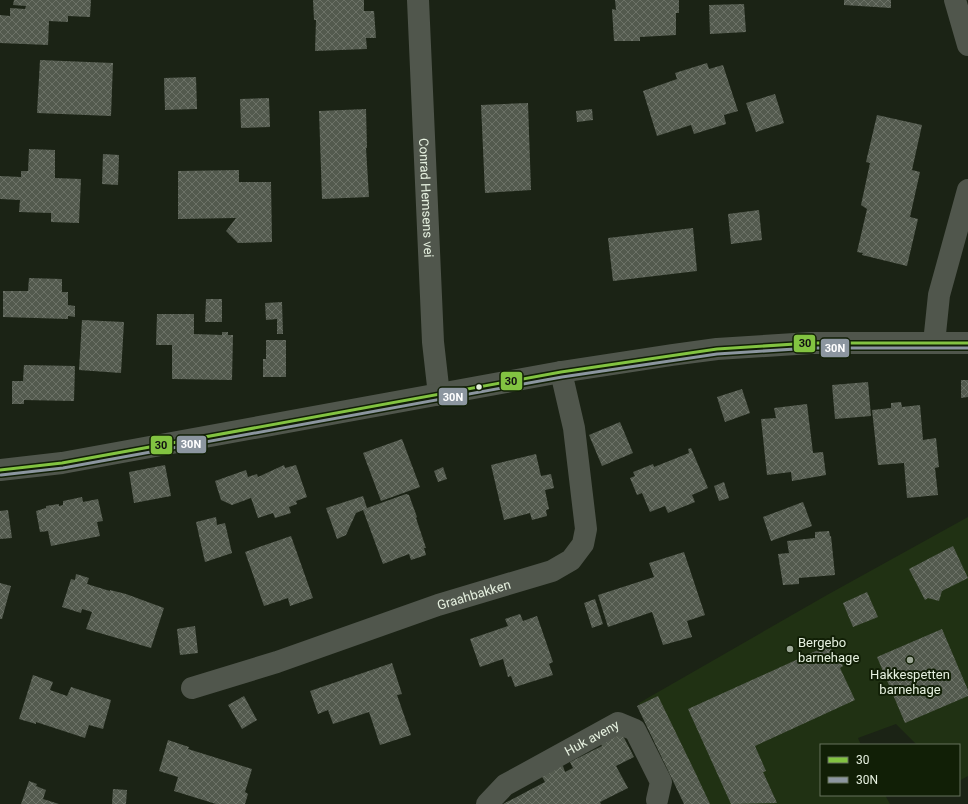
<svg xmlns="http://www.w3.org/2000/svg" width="968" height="804" font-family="Roboto,sans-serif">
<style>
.built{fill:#203113}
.building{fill:url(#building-cross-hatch)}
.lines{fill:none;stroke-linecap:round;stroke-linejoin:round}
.minor{stroke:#50564c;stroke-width:22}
.bus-1-casing{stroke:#111f06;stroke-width:6}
.bus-2-casing{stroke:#111f06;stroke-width:6}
.bus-1{stroke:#82c341;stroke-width:3}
.bus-2{stroke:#8c96a0;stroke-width:3}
.bus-dot{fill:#e6f1e0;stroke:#111f06;stroke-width:1.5}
.poi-dot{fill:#9fa999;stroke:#111f06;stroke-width:1.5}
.labels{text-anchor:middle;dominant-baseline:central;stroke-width:4;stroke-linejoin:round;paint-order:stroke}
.street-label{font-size:13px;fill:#e6f1e0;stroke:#111f06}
.poi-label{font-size:13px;fill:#e6f1e0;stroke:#111f06;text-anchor:start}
.line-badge{stroke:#111f06;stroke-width:1.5}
.badge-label{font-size:11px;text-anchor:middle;font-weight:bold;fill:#fff}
.pale-badge-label{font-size:11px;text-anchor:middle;font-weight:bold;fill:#111}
</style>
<defs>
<pattern id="building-cross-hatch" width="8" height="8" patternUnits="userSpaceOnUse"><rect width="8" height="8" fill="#535a4e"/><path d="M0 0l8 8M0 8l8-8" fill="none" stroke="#6c7267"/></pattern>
</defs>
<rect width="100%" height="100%" fill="#1b2315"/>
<path class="built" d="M968 517V776L959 781V745H917L896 724 858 738 861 745H821V795H885L890 804H687L639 703 827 595Z"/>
<path class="building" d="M14 0H91L90 17 68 16V22L49 21 48 45 0 43V15L10 16V8L25 9 26 6 13 5Z
M313 0H364V11H374L376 38H366L367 49 315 51 316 20H314Z
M615 0H679V13H676V35L640 37V41H614L612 9 616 10Z
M844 0H891V8L844 5Z
M744 4 746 32 710 34 709 5Z
M40 60 113 63 111 116 37 113Z
M707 63 709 69 723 65 738 111 724 115 726 124 694 134 691 125 657 136 643 91 677 79 675 73Z
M196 77 197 109 165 110 164 78Z
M775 94 784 123 756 132 746 103Z
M269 98 270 127 241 128 240 99Z
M528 103 531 190 485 193 481 105Z
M366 109 367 148H366L369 197 322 199 319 111Z
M592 109 593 120 577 122 576 111Z
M877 115 922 125 912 170 920 172 910 217 918 219 907 266 862 255 863 253 857 252 867 209 861 205 870 163 866 162Z
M29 149 55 150V178L81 179 79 223 51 222V213L19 212 20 200 0 199V176L21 177V171H28Z
M103 154 119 155 118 185 102 184Z
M239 170V182H271L272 242 238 243 226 231 236 218 178 219V171Z
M759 210 762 240 731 244 728 214Z
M693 228 697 271 613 281 608 238Z
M29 278 62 279V292H68V305L75 306V317L68 316V319L3 317V291H28Z
M206 299H222V322H205Z
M282 302 283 334H277V319L266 320 265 303Z
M157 314H194V334L222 335V332H228V335H233L232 380 172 379V345H156Z
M82 320 124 322 121 373 79 370Z
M266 340H286V377H263V359H266Z
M24 365 75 366 74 401 24 400V404H12V381H23Z
M961 380H968V397L961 398Z
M868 382 871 416 835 419 832 385Z
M742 389 750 413 725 422 717 397Z
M901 402 902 407 920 405 923 440 936 438 939 467 935 468 938 495 907 498 904 463 878 465 872 410 891 408V403Z
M807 404 813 453 823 452 826 475 792 481 791 472 767 475 761 419 776 418 774 408Z
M620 422 633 453 602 466 589 435Z
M402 439 420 487 381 501 363 453Z
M691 448 708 488 692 495 695 502 668 513 665 506 650 512 642 493 637 495 630 478 635 476 633 472 653 464 654 467 689 453 688 449Z
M536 454 541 476 551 474 554 488 545 490 549 509 546 510 547 516 532 520 530 513 504 520 491 465Z
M165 465 171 496 134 503 129 472Z
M284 465 285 468 296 465 307 497 296 501 297 504 289 507 291 513 275 518 273 513 258 518 251 498 232 505 221 500 215 481 246 470 248 477 257 474 258 477Z
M443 467 447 479 438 482 434 471Z
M724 482 729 498 719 501 714 486Z
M406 494 409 495 417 517 416 518 426 548H424L426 555 411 560 409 554 383 564 363 510 356 513 346 535 337 539 326 508 363 496 367 508Z
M82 497 83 502 98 499 103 521 97 522 100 536 51 546 48 531 40 532 36 511 46 508V506L59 504V506L63 505V501Z
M803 502 812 526 771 541 763 517Z
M8 510 12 538 0 539V511Z
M216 517 217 525 225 523 232 553 205 562 196 522Z
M829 531 830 536H831L835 575 799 578V584L783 585 778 554 789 553 787 541 815 538V532Z
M291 536 313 598 290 606 288 598 264 606 245 552Z
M953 546 968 578 942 591 939 601 928 598 925 600 909 569Z
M684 552 705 615 687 621 692 637 663 645 652 612 608 627 598 595 654 577 649 563Z
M76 574 89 578 87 584 110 591V590L126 594 164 608 151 648 86 629 92 612 82 609 81 613 62 607 71 579 75 580Z
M0 583 11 586 2 619H0Z
M867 592 878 617 853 627 843 603Z
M595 599 603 624 592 628 584 603Z
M520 614 523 621 537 616 553 662 549 664 553 675 515 687 511 676 508 677 503 659 480 667 470 639 508 626 505 619Z
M195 626 198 653 180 655 177 629Z
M942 629 968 690V696L905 723 877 657Z
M829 645 834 654 837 653 843 666 840 668 855 700 755 746 766 771 763 772 777 803 731 804 688 709Z
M392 663 402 694 397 695 411 735 380 745 369 712 333 724 328 710 318 714 310 691Z
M33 675 53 682 50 690 67 696 71 687 111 700 103 729 89 725 85 738 36 722V724L19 719Z
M244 696 257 720 242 729 228 705Z
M658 696 695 772 710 804H684L674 783 637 706Z
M621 732 634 757 616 766 628 788 600 802 601 804H503L545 782 539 771 563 766 565 772 573 768 570 762 602 746 600 742Z
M168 740 189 747 188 749 252 769 245 792 248 794 245 804H216L174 791 178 777 159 771Z
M29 781 37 784 36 786 46 790 43 799 59 804H21Z
M113 789 127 790 126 804H112Z"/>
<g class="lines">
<g class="minor">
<path id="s1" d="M418 0 433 342 439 395"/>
<path d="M955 0 968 45"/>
<path d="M934 343 939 295 968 190"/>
<path d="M0 470 62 463 561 372 672 355 717 349 811 343H968"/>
<path id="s2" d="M192 688 277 662 438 605 552 571 571 560 583 544 586 529 574 428 561 372"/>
<path id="s3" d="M487 804 505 785 618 723 635 730 661 782 657 800"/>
</g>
<g class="bus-1-casing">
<path id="bus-1" d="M0 470 62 463 561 372 717 349 811 343H968"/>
</g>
<g class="bus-2-casing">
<path id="bus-2" d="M1 475 63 468 562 377 717 354 811 348H968"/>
</g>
<use href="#bus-1" class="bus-1"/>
<use href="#bus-2" class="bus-2"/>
</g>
<circle class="bus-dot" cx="479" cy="387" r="3.5"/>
<g class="poi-dot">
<circle cx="790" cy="649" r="4"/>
<circle cx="910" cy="660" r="4"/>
</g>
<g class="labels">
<g class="street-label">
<text stroke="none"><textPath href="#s1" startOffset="198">Conrad Hemsens vei</textPath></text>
<text stroke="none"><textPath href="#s2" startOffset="297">Graahbakken</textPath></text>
<text stroke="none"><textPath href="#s3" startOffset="125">Huk aveny</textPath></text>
</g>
<g class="poi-label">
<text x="798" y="642">Bergebo<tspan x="798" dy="15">barnehage</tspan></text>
<text x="910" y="674" text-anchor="middle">Hakkespetten<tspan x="910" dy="15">barnehage</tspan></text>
</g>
</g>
<g class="line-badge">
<rect x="793" y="334" width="23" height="19" rx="4" fill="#82c341"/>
<rect x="820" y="338" width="30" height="20" rx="4" fill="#8c96a0"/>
<rect x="500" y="371" width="23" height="20" rx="4" fill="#82c341"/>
<rect x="438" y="387" width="30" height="19" rx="4" fill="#8c96a0"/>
<rect x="176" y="435" width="31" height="19" rx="4" fill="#8c96a0"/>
<rect x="150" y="435" width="23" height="20" rx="4" fill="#82c341"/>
</g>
<g class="badge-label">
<text x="835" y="352">30N</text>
<text x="453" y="401">30N</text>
<text x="191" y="448">30N</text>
</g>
<g class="pale-badge-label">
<text x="805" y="347">30</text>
<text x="511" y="385">30</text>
<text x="161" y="449">30</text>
</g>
<rect x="820" y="744" width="140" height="52" fill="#111f06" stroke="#66735d"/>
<rect x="828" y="757" width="20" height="6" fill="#82c341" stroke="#66735d"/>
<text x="856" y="764" font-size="12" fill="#e6f1e0">30</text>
<rect x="828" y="777" width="20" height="6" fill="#8c96a0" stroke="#66735d"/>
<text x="856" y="784" font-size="12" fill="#e6f1e0">30N</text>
</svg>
